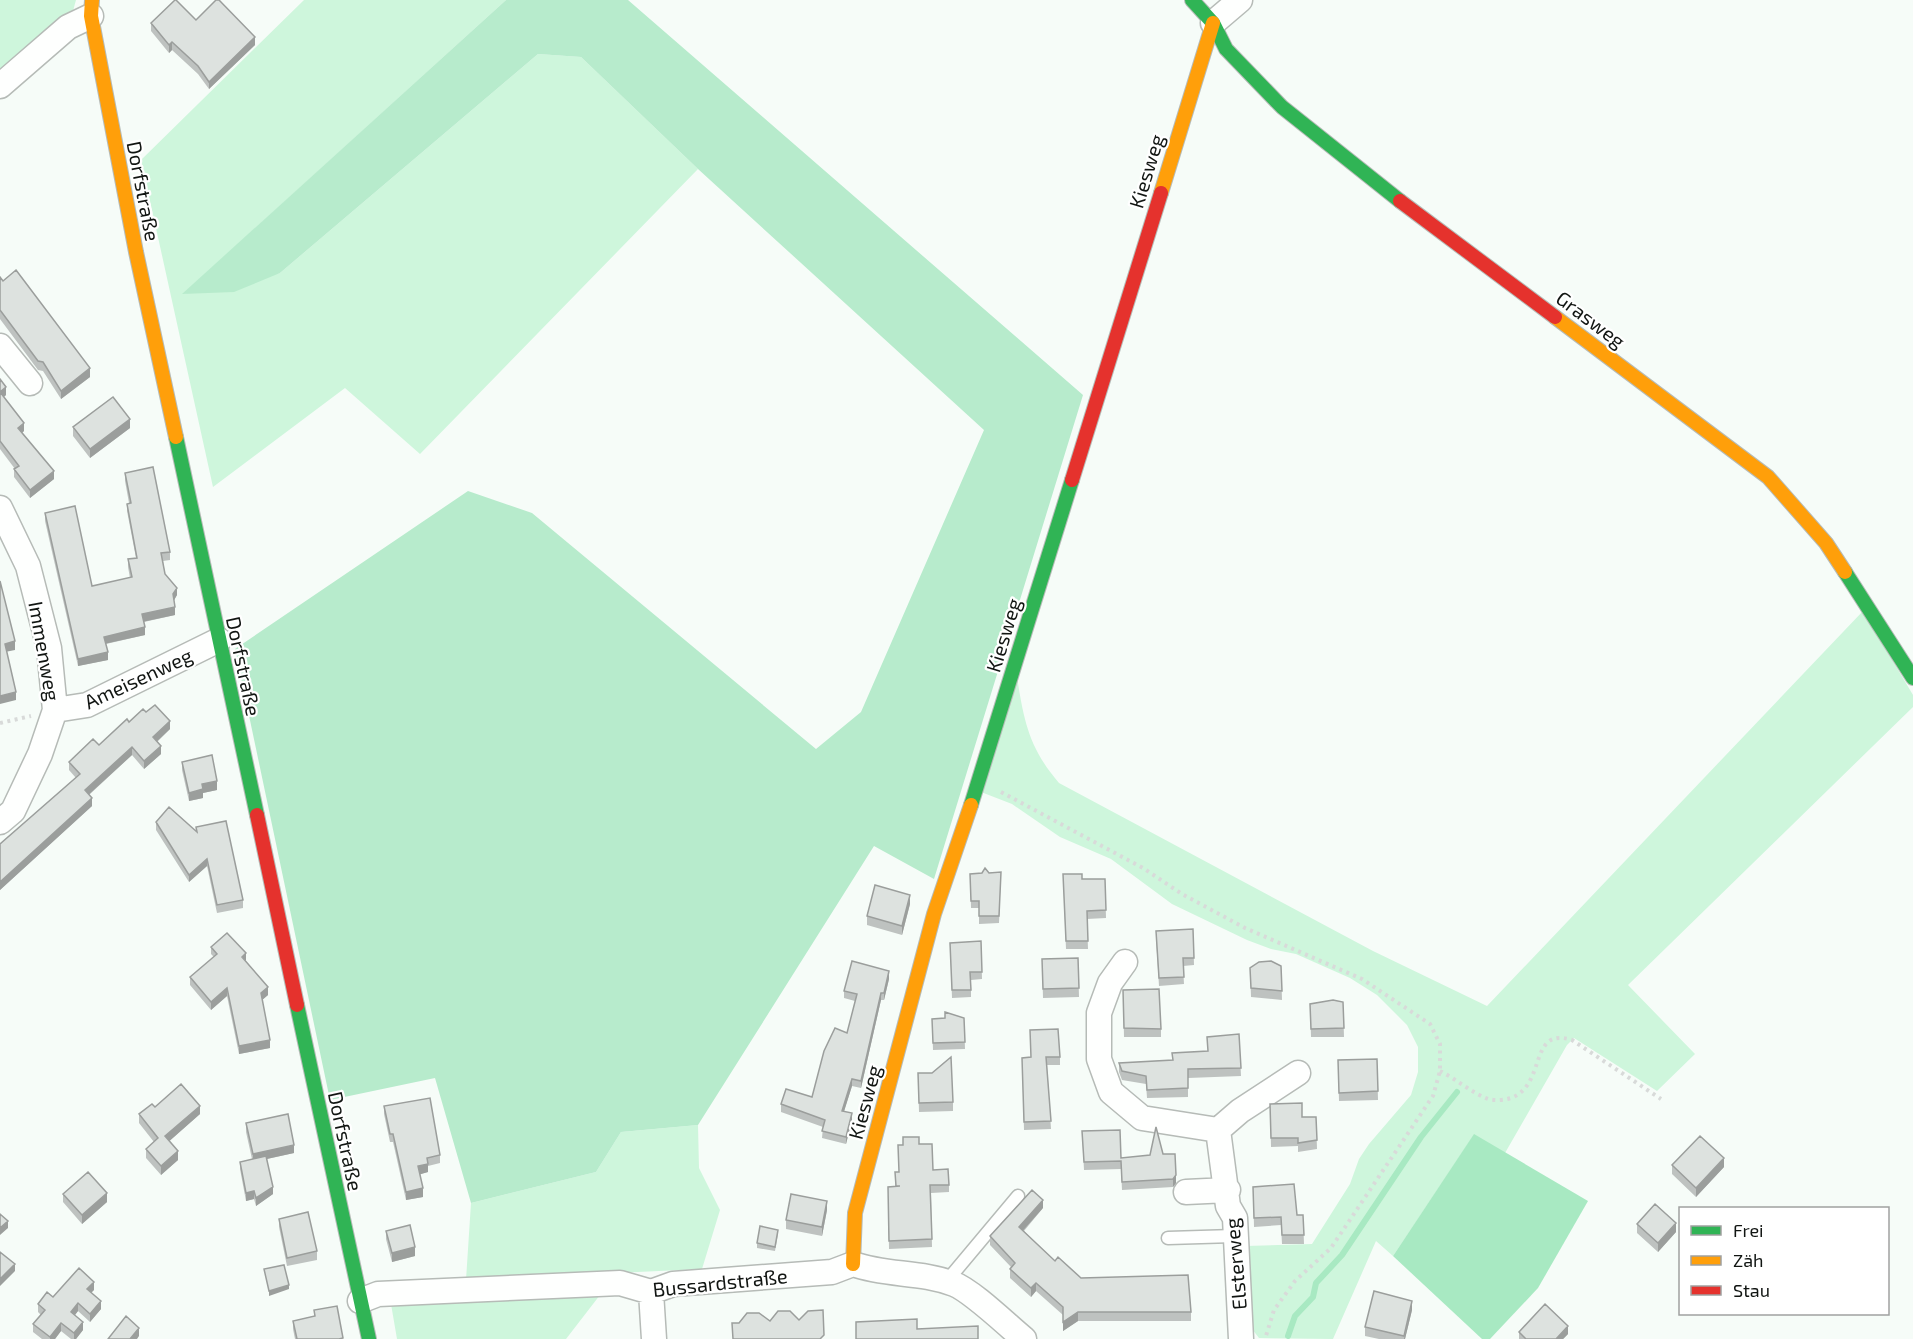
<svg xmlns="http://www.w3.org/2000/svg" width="1913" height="1339" font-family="'Exo 2',sans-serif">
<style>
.green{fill:#cef6dc}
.forest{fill:#b7ebcc}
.water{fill:#a8e9c2}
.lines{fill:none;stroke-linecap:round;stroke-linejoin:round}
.stream{stroke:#a8e9c2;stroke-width:6}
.lane-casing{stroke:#b6bbb7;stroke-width:15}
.street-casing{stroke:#b6bbb7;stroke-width:27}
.fast-casing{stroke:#b6bbb7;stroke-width:16}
.slow-casing{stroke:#b6bbb7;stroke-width:16}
.jam-casing{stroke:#b6bbb7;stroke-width:16}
.path{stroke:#d8dad9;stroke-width:4;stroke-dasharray:3 4.5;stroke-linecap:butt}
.lane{stroke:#fefffe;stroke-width:12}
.street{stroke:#fefffe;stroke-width:24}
.fast{stroke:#30b455;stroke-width:14}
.slow{stroke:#ff9f0a;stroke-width:14}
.jam{stroke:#e5322d;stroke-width:14}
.wall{fill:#bec2c0}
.shaded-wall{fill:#9b9e9c}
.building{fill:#dde2df;stroke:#9b9e9c;stroke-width:1.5}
.labels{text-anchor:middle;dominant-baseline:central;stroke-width:4.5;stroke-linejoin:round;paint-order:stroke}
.street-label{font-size:20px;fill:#111512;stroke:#fff}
</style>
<rect width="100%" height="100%" fill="#f6fcf8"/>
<path class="green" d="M0 0H76L73 11 5 73 0 70Z
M304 0H506L183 294 280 273 538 54 581 57 698 169 420 454 345 388 213 487 141 160Z
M1863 611 1913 695V707L1628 985 1695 1054 1657 1091 1574 1038 1567 1045 1505 1153 1474 1135 1393 1256 1376 1241 1333 1339 1259 1338 1252 1329 1246 1246 1312 1244 1350 1184 1359 1159 1369 1144 1411 1095 1418 1072V1047L1407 1025 1377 995 1350 978 1296 954 1271 949 1247 940 1172 904 1111 859 1060 837 1012 804 981 792 1017 677C1024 721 1029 748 1059 783L1373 951 1487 1006Z
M698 1125 699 1168 720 1210 702 1269 466 1280 471 1203 596 1172 621 1132Z
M600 1295 566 1339H397L391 1304Z"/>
<path class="forest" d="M506 0H628L1083 395 934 879 874 846 698 1125 621 1132 596 1172 471 1203 435 1078 330 1100 235 649 468 491 532 513 816 749 861 712 984 430 698 169 581 57 538 54 280 273 234 292 182 294Z"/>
<path class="water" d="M1474 1134 1588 1201 1538 1288 1490 1339H1482L1393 1256Z"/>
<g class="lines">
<path class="stream" d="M1288 1336 1295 1316 1313 1297 1316 1283 1342 1255 1421 1137 1457 1092"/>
<g class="lane-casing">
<path id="lane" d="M1168 1238 1234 1236
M946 1282 1018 1196"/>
</g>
<g class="street-casing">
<path id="street" d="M1213 23 1240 0
M0 86 68 27 91 16
M0 346 30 383
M0 508 28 566 49 648 55 710 40 754 13 811 0 822
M55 710 87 705 219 640
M1125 962 1110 983 1099 1013V1059L1111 1092 1142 1118 1218 1130
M1186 1192 1228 1190
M651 1292 654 1339
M360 1301 378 1294 620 1283 651 1292 673 1284 832 1272 853 1264C887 1276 920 1271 954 1284 972 1291 1007 1325 1024 1339
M1241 1339 1235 1218 1228 1206 1218 1130 1240 1111 1298 1073"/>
</g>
<g class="fast-casing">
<path id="fast" d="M1192 0 1213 23 1226 49 1282 107 1400 201
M176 437 257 815
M1845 572 1913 678
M971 805 1072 480
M297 1005 369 1339"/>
</g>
<g class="slow-casing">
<path id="slow" d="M92 0 91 16 136 252 176 437
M1161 193 1213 23
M1555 317 1768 477 1826 543 1845 572
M853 1264 855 1213 934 914 971 805"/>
</g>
<g class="jam-casing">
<path id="jam" d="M1400 201 1555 317
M1072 480 1161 193
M257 815 297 1005"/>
</g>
<path class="path" d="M0 723 31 716
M1001 792 1143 868 1182 894 1245 928 1362 979 1430 1024 1440 1044V1071L1433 1096 1331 1248 1295 1281 1274 1310 1265 1339
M1440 1071C1456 1079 1472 1093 1488 1099 1496 1101 1504 1100 1511 1098 1547 1085 1528 1026 1572 1040L1661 1099"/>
<use href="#lane" class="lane"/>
<use href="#street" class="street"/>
<use href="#fast" class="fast"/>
<use href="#slow" class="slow"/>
<use href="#jam" class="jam"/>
</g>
<path class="wall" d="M196 20 255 45 209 89 198 74 172 50 169 53 151 31V23Z
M0 277 90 377 61 399 43 371 38 370 0 319Z
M0 379 6 395 4 397 24 431 22 433 54 479 30 498 14 477V469H15L0 449Z
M73 427 130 428 90 458 73 436Z
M125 473 170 552V560L163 561 165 574 177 595 174 600 175 615 144 622 145 635 106 644 108 660 78 666 45 521V513L92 586 130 578 128 567V559L136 558 127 511V504L129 503 125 481Z
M146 712 170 729 157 742 161 754 144 769 132 755 89 795 92 806 0 890V844L76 778 69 770V762L99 745 129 722Z
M182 762 217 790 203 793V798L189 801 182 770Z
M156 822 196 831V827L243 900V908L217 913 207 866 189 882 156 830Z
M1001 872 999 923 979 924V908H971L970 874Z
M1063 874 1082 879H1105L1106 918 1087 919 1088 949H1066Z
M910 904 902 935 867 925V916Z
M1193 929 1194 965 1183 966 1184 984 1159 986 1156 938Z
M981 941 982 979 971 980V997L952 998 950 943Z
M211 947 246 961 268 995 262 1000 270 1048 239 1054 227 996 211 1010 190 985V977L214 957 211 954Z
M1078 958 1079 997 1043 998 1042 959Z
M1281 966 1282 1000 1251 997 1250 968Z
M889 979 884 1000H881L861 1088 852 1086 844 1111 852 1120 846 1144 822 1138 823 1127 781 1112V1104L812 1097 847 1033 855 1001 844 998V991Z
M1123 990 1161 1029V1037H1124Z
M1343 1002 1344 1037H1311L1310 1004Z
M964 1018 965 1049 933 1050 932 1019Z
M1239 1034 1241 1076 1188 1078V1097L1147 1098 1146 1084 1122 1080 1119 1072V1063L1172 1060 1207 1052Z
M1030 1038 1060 1057V1065H1047L1051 1129 1024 1130 1022 1058 1031 1057Z
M1377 1059 1378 1100 1339 1101 1338 1060Z
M918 1073 953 1102V1111L919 1112Z
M1270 1104 1302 1117H1316L1317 1149 1298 1152V1146L1271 1147Z
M384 1106 440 1155V1163L428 1166V1172L420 1174 423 1197 406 1200 393 1142H390L384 1114Z
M155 1107 200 1114 169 1141 178 1160 161 1175 146 1158V1149L154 1142 139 1123V1114Z
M246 1123 294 1153 267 1159 273 1194 256 1206 254 1199 246 1201 240 1169V1162L252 1159 246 1132Z
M1082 1131 1121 1158 1163 1154 1176 1183 1173 1187 1122 1190 1121 1169 1084 1170Z
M919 1144 933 1170 949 1185V1192L931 1193 932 1247 889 1249 888 1187 895 1186 899 1172Z
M1672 1165 1724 1167 1696 1197 1672 1174Z
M1253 1187 1297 1215H1303L1304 1244H1282L1281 1225 1254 1227Z
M63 1194 107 1202 82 1224 63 1202Z
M1043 1208 1024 1231 1055 1261 1081 1278 1191 1312V1321H1078L1063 1331V1315L1036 1291 1031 1297 1010 1278V1269L1011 1267 990 1245V1236Z
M827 1210 822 1236 786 1229V1220Z
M279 1219 317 1251V1260L287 1266 279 1227Z
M1637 1224 1676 1232 1658 1252 1637 1233Z
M386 1231 415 1256 392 1262 386 1239Z
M778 1234 775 1251 757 1248V1243Z
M94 1290 91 1292 101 1309 90 1322 78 1311 75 1315 83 1330 76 1339H71L61 1331 55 1339H42L33 1332V1324L41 1315 38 1312V1304L53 1297Z
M314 1310 343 1339H295L293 1329V1321L314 1316Z
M1412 1310 1405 1339H1379L1365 1336V1327Z
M1519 1332 1568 1334 1563 1339H1519Z"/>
<path class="shaded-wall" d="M255 37V45L209 89V82Z
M172 42V50L169 53V45Z
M90 368V377L61 399V391Z
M6 387V395L0 400V392Z
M130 419V428L90 458V449Z
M24 423V431L18 436V428Z
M54 471V479L30 498V490Z
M177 588V595L173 602V594Z
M175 607V615L142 622V614Z
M145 627V635L104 644V637Z
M15 641V650L5 652V644Z
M108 652V660L78 666V659Z
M16 692V700L0 704V696Z
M170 721V729L153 745V737Z
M161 746V754L144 769V761Z
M132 747V755L85 798V790Z
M217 781V790L203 793V798L189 801V793L202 784Z
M92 798V806L0 890V882Z
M207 859V866L189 882V875Z
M910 895V904L902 935V926Z
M246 953V961L242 957Z
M889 971V979L884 1000V993Z
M268 987V995L261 1001V993Z
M227 988V996L211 1010V1002Z
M881 993V1000L861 1088V1081Z
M270 1040V1048L239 1054V1046Z
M852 1079V1086L842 1118V1111Z
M200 1106V1114L165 1145V1136Z
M852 1113V1120L846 1144V1137Z
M294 1145V1153L253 1162V1154Z
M178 1151V1160L161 1175V1166Z
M1724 1158V1167L1696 1197V1188Z
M428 1164V1172L418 1175V1166Z
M1176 1175V1183L1173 1187V1179Z
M273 1187V1194L256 1206V1198Z
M423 1188V1197L406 1200V1192Z
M254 1191V1199L246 1201V1193Z
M107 1193V1202L82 1224V1215Z
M1043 1200V1208L1019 1235V1227Z
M827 1201V1210L822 1236V1227Z
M8 1221V1228L0 1235V1228Z
M1676 1223V1232L1658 1252V1243Z
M415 1247V1256L392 1262V1253Z
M15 1264V1271L0 1286V1279Z
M94 1282V1290L87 1297V1289Z
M1036 1283V1291L1031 1297V1288Z
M289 1285V1289L269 1296V1291Z
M101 1301V1309L90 1322V1314Z
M1412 1301V1310L1405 1339H1404Z
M78 1303V1311L71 1320V1312Z
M1078 1312V1321L1063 1331V1322Z
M83 1322V1330L76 1339H74V1333Z
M61 1323V1331L55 1339H50V1337Z
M1568 1326V1334L1563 1339H1556Z
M139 1328V1336L137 1339H130Z"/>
<path class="building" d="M175 0H176L196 20 216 0H219L255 37 209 82 198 66 172 42 169 45 151 23Z
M16 270 90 368 61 391 43 362 38 361 0 310V277L3 281Z
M0 379 6 387 0 392Z
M0 392 24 423 18 428 54 471 30 490 14 469 19 466 0 441Z
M113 397 130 419 90 449 73 427Z
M153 467 170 552 161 553 165 574 177 588 173 594 175 607 142 614 145 627 104 637 108 652 78 659 45 513 75 506 92 586 132 577 128 559 137 558 127 504 131 503 125 473Z
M0 581 15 641 5 644 16 692 0 696Z
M155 705 170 721 153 737 161 746 144 761 132 747 85 790 92 798 0 882V844L80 774 69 762 93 739 99 745 127 719 129 722 143 709 146 712Z
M212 755 217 781 202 784 203 789 189 793 182 762Z
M169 807 197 832 196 827 226 821 243 900 217 905 207 859 189 875 156 822Z
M985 868 989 873 1001 872 999 916H979V901H971L970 874 982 873Z
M1063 874H1082V879H1105L1106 910 1087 911 1088 941H1066Z
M875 885 910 895 902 926 867 916Z
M1193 929 1194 958H1183L1184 977 1159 978 1156 931Z
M227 933 246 953 242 957 268 987 261 993 270 1040 239 1046 227 988 211 1002 190 977 217 954 211 947Z
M981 941 982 972H970L971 990H952L950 943Z
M1078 958 1079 988 1043 989 1042 959Z
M852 961 889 971 884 993H881L861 1081 852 1079 842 1111 852 1113 846 1137 822 1131 825 1120 781 1104 786 1089 812 1097 824 1051 835 1028 847 1033 857 994 844 991Z
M1271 961 1281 966 1282 991 1251 988 1250 968 1259 962Z
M1159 989 1161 1029 1124 1028 1123 990Z
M1333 1000 1343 1002 1344 1028 1311 1029 1310 1004Z
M945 1012 964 1018 965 1042 933 1043 932 1019 945 1018Z
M1058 1029 1060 1057H1046L1051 1121 1024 1122 1022 1058 1031 1057 1030 1030Z
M1239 1034 1241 1068 1188 1069V1088L1147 1090 1146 1076 1122 1071 1119 1063 1173 1060 1172 1053 1208 1051 1207 1037Z
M951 1057 953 1102 919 1103 918 1073H932Z
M1377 1059 1378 1091 1339 1093 1338 1060Z
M181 1084 200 1106 165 1136 178 1151 161 1166 146 1149 158 1138 139 1114 152 1104 155 1107Z
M430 1098 440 1155 427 1158 428 1164 418 1166 423 1188 406 1192 393 1134H390L384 1106Z
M1302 1103V1117H1316L1317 1140 1298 1143V1138H1271L1270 1104Z
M288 1114 294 1145 253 1154 246 1123Z
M1156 1127 1163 1154H1175L1176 1175 1173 1179 1122 1182 1121 1161 1084 1162 1082 1131 1120 1130 1121 1158 1150 1155Z
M1700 1136 1724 1158 1696 1188 1672 1165Z
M903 1137H919V1144H932L933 1170 948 1169 949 1185H930L932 1239 889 1241 888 1187 900 1186H896L895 1172H899L898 1145H903Z
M266 1156 273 1187 256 1198 254 1191 246 1193 240 1162Z
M88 1172 107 1193 82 1215 63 1194Z
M1294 1184 1297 1215H1303L1304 1235H1282L1281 1217 1254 1218 1253 1187Z
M1032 1190 1043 1200 1019 1227 1055 1261 1058 1257 1081 1278 1188 1275 1191 1312H1078L1063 1322V1307L1036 1283 1031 1288 1010 1269 1015 1263 990 1236Z
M791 1194 827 1201 822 1227 786 1220Z
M1655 1204 1676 1223 1658 1243 1637 1224Z
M308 1212 317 1251 287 1258 279 1219Z
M0 1214 8 1221 0 1228Z
M410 1225 415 1247 392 1253 386 1231Z
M760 1226 778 1230 775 1247 757 1243Z
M0 1252 15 1264 0 1279Z
M284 1265 289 1285 269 1291 264 1269Z
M79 1268 94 1282 87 1289 101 1301 90 1314 78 1303 71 1312 83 1322 74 1333 61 1323 50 1337 33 1324 45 1310 38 1304 47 1292 53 1297Z
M1374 1291 1412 1301 1404 1336 1365 1327Z
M1545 1304 1568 1326 1556 1339H1526L1519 1332Z
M337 1306 343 1338 339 1339H297L293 1321 315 1316 314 1310Z
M823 1310 824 1335 820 1339H733L732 1323H739L747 1313H759L770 1321 778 1311H790L799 1320 808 1311Z
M126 1316 139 1328 130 1339H108Z
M917 1319V1329L978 1326V1339H856V1322Z"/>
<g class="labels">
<g class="street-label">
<text transform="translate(1146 171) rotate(-73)">Kiesweg</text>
<text transform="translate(144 191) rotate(79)">Dorfstraße</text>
<text transform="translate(1591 319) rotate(37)">Grasweg</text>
<text transform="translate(1003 635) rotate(-73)">Kiesweg</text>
<text transform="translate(45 651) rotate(80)">Immenweg</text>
<text transform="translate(244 666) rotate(78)">Dorfstraße</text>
<text transform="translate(138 678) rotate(-25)">Ameisenweg</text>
<text transform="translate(864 1102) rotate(-75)">Kiesweg</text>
<text transform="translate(346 1141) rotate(78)">Dorfstraße</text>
<text transform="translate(1235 1264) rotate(-95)">Elsterweg</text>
<text transform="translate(720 1282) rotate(-6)">Bussardstraße</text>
</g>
</g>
<rect x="1679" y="1207" width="210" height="108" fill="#ffffff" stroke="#a0a1a0" stroke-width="1.5"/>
<rect x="1691" y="1226" width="30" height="9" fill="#30b455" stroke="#a0a1a0" stroke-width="1.5"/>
<text x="1733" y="1237" font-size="18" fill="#111512">Frei</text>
<rect x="1691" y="1256" width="30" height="9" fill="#ff9f0a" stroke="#a0a1a0" stroke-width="1.5"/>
<text x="1733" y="1267" font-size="18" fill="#111512">Zäh</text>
<rect x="1691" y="1286" width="30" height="9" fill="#e5322d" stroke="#a0a1a0" stroke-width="1.5"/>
<text x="1733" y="1297" font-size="18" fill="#111512">Stau</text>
</svg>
